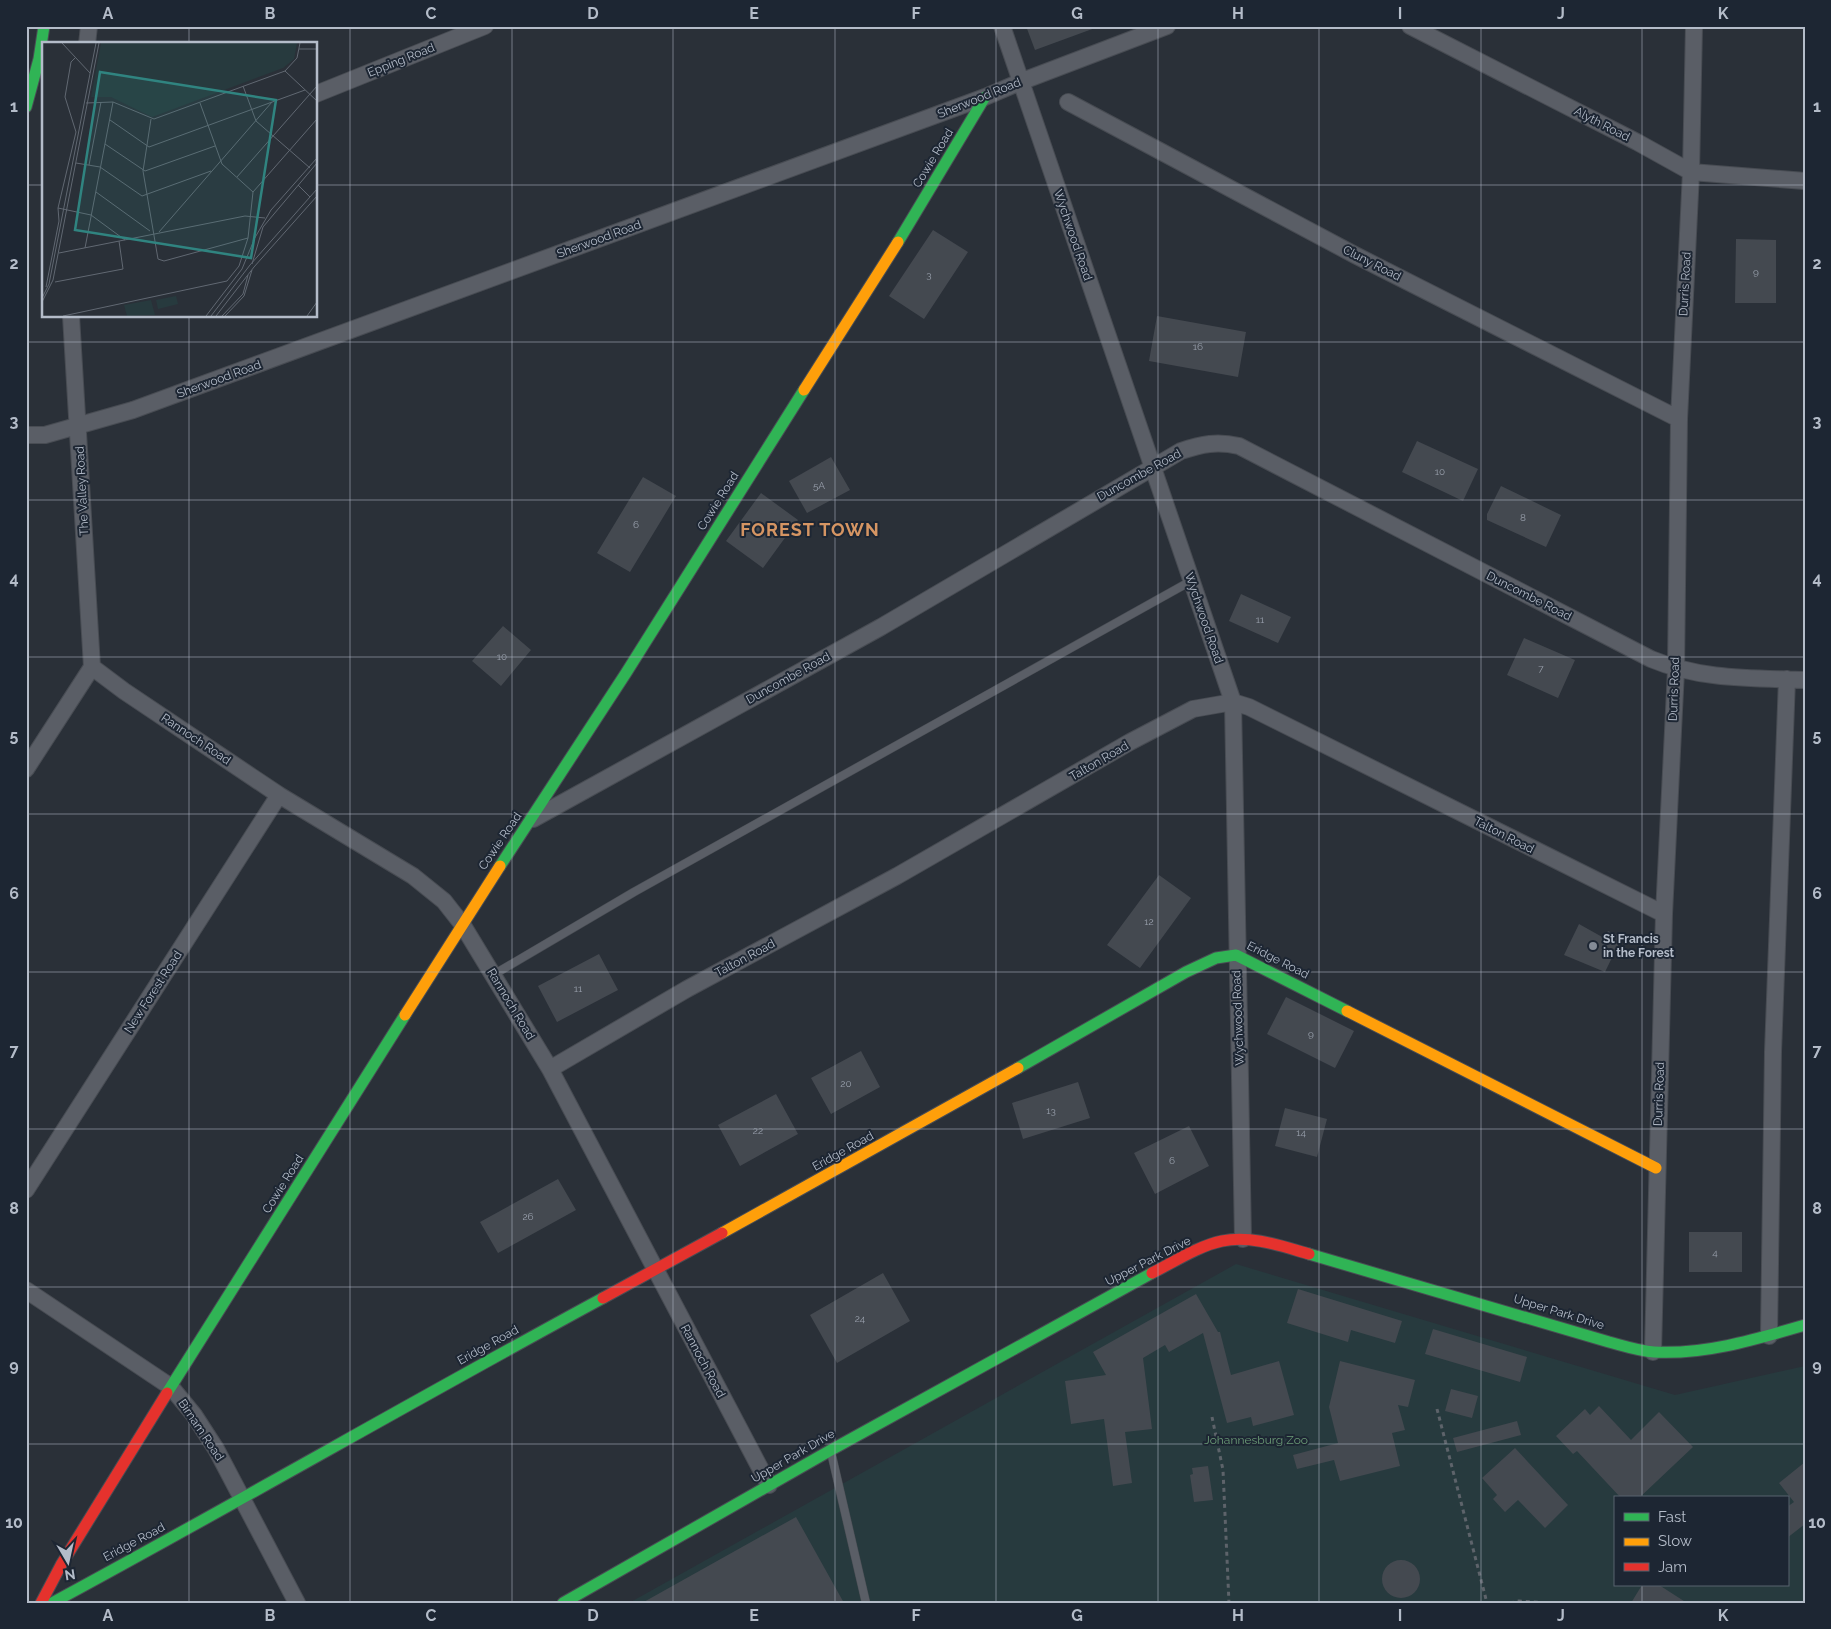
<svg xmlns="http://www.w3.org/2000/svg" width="1831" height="1629" font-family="Raleway,sans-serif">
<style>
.green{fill:#273a3e;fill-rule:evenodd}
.building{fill:#444950}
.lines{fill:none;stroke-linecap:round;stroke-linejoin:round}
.lane-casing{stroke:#484c53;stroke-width:9}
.street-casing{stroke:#484c53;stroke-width:18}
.fast-casing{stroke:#484c53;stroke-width:13}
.slow-casing{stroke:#484c53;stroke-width:13}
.jam-casing{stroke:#484c53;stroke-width:13}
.path{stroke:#5d636a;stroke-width:3;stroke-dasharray:4 4;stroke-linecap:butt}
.lane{stroke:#5a5e66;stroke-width:8}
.street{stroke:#5a5e66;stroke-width:16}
.fast{stroke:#30b455;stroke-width:11}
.slow{stroke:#ff9f0a;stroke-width:11}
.jam{stroke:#e5322d;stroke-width:11}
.grid{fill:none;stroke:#b4bcc9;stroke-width:1;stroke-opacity:0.55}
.poi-dot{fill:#848b96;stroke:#1d2633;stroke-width:2}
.labels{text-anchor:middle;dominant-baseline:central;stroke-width:4;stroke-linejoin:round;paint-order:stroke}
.number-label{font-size:10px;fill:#989fab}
.street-label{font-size:12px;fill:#b4bcc9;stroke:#1d2633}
.poi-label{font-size:12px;font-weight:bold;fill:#b4bcc9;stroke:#1d2633;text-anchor:start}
.park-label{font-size:12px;fill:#6b9a76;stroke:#1d2633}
.district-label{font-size:18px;font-weight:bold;letter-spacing:1px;fill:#d59563;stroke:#1d2633}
.inset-road{fill:none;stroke:#616872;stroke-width:1}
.view{fill:#308480;fill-opacity:0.15;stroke:#308480;stroke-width:2.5}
.inset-edge{fill:none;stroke:#b4bcc9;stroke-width:2.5}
.neatline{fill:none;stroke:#b4bcc9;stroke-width:2}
.grid-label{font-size:16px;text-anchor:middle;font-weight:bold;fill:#b4bcc9}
</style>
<rect width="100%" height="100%" fill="#2a3038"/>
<path class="green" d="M1236 1264 1675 1395 1805 1366V1603H629ZM1615 1498H1787V1585H1615Z"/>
<path class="building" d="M1026 26H1095V28L1035 50Z
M933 230 968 252 924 319 889 296Z
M1736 239 1776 240V303H1735Z
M1157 316 1246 332 1238 377 1149 361Z
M1417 441 1478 469 1463 501 1402 472Z
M831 457 850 490 807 513 789 481Z
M643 477 676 496 630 572 597 553Z
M1501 486 1561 515 1546 547 1487 520V514Z
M761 493 798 520 763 568 726 541Z
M1241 594 1291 617 1278 643 1229 621Z
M503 626 531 650 501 686 472 661Z
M1524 638 1575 660 1558 698 1507 675Z
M1159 875 1191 898 1140 968 1107 945Z
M1579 924 1604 938 1608 931 1622 937 1605 972 1564 955Z
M599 954 618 990 557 1022 538 986Z
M1286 997 1354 1031 1335 1068 1267 1034Z
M861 1051 880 1087 831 1114 811 1078Z
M1078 1082 1090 1118 1023 1139 1012 1103Z
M776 1094 798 1134 740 1166 718 1125Z
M1285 1108 1327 1119 1317 1157 1275 1146Z
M1189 1126 1209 1166 1155 1194 1134 1153Z
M558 1179 576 1210 498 1253 480 1222Z
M1689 1232H1742V1272H1689Z
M883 1273 910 1321 837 1363 810 1315Z
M1298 1289 1402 1321 1395 1343 1351 1330 1348 1342 1287 1323Z
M1196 1294 1218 1332H1220L1231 1375 1279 1361 1294 1415 1253 1426 1251 1417 1227 1423 1203 1333 1169 1352 1165 1345 1143 1358 1152 1429 1125 1432 1132 1483 1113 1486 1104 1419 1071 1424 1065 1381 1106 1375 1093 1352Z
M1433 1329 1527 1357 1520 1382 1425 1354Z
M1340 1361 1415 1380 1408 1407 1398 1405 1405 1430 1392 1433 1400 1466 1340 1481 1334 1460 1297 1469 1293 1455 1338 1443 1329 1407Z
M1451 1389 1478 1396 1472 1418 1445 1411Z
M1599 1406 1631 1440 1659 1412 1693 1447 1639 1498H1621L1577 1451 1573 1454 1556 1436 1585 1409 1590 1415Z
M1517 1421 1521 1435 1457 1452 1453 1438Z
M1515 1448 1568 1505 1545 1528 1518 1500 1505 1512 1493 1499 1497 1495 1482 1478Z
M1805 1462V1524L1787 1538V1507L1794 1502 1779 1483Z
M1208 1466 1213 1500 1194 1502 1190 1475 1193 1474 1192 1468Z
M796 1517 844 1603H642Z
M1382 1579a19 19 0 1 1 38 0a19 19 0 1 1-38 0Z
M1642 1585H1659L1687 1603H1631Z"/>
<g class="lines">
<g class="lane-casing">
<path id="lane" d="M493 975 634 892 1191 581
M831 1452 866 1603"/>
</g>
<g class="street-casing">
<path id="street" d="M1002 26 1233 702 1243 1239
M1410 26 1637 142 1691 172 1805 181
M87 44 89 26
M316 94 485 26
M1068 102 1355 255 1679 419
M71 316 92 667
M26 435H45L133 410 985 97 1020 82 1167 26
M92 667 124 691 279 795 413 876 444 901 462 924 550 1069 769 1485
M26 769 92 667
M533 819 881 627 1181 451C1202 444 1217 441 1239 446L1651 659C1701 680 1751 678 1805 680
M550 1069 687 989 897 876 1130 742 1193 709 1233 702 1249 707 1664 914
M26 1190 279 795
M26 1290 171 1387 194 1415 216 1449 297 1603
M1769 1336 1773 1052 1787 679
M1653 1352 1664 914 1676 670 1679 419 1691 172 1694 26"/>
</g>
<g class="fast-casing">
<path id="fast" d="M26 107 39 59 44 26
M898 242 985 97
M500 866 626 673 804 390
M1018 1068 1186 972 1216 958 1236 955 1347 1011
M1309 1254 1609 1342C1624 1346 1639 1351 1654 1352 1705 1355 1757 1339 1805 1325
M167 1393 405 1015
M52 1603C237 1503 418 1398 603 1298
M563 1603 831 1450 1152 1273"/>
</g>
<g class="slow-casing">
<path id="slow" d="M804 390 898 242
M1347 1011 1656 1168
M405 1015 500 866
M722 1233 1018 1068"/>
</g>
<g class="jam-casing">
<path id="jam" d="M1152 1273C1174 1262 1198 1246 1222 1241 1251 1235 1281 1246 1309 1254
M603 1298 722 1233
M41 1603 61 1565 167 1393"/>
</g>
<path class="path" d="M1437 1409 1487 1603
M1212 1417 1223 1470 1229 1603
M1510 1603 1519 1601 1550 1603"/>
<use href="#lane" class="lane"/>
<use href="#street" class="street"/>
<use href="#fast" class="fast"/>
<use href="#slow" class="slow"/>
<use href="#jam" class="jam"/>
</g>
<path class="grid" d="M189 26V44M350 26V1603M512 26V1603M673 26V1603M835 26V1603M996 26V1603M1158 26V1603M1319 26V1603M1481 26V1603M1642 26V1498M26 185H44M316 185H1805M189 316V1603M26 342H1805M26 500H1805M26 657H1805M26 814H1805M26 972H1805M26 1129H1805M26 1287H1805M26 1444H1805M1642 1585V1603"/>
<circle class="poi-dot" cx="1593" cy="946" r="5"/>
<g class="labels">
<g class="number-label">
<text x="1756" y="271">9</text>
<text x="929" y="274">3</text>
<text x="1198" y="346">16</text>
<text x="1440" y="471">10</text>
<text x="819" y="485">5A</text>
<text x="1523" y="517">8</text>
<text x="636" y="524">6</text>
<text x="1260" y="619">11</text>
<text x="502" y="656">10</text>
<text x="1541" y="668">7</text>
<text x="1149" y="921">12</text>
<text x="578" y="988">11</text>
<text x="1311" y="1033">9</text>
<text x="846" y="1083">20</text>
<text x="1051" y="1110">13</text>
<text x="758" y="1130">22</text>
<text x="1301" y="1132">14</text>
<text x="1172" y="1160">6</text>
<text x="528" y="1216">26</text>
<text x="1715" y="1252">4</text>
<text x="860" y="1318">24</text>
</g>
<g class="street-label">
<text transform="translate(401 60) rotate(-22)">Epping Road</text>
<text transform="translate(979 98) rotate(-22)">Sherwood Road</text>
<text transform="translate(1602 124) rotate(27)">Alyth Road</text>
<text transform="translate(933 158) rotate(-59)">Cowie Road</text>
<text transform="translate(1073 235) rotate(71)">Wychwood Road</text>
<text transform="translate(599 239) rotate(-20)">Sherwood Road</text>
<text transform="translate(1372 263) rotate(27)">Cluny Road</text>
<text transform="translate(1685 284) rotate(-87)">Durris Road</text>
<text transform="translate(219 379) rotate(-20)">Sherwood Road</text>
<text transform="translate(1139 475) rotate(-29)">Duncombe Road</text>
<text transform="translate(82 491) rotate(-93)">The Valley Road</text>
<text transform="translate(718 501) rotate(-58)">Cowie Road</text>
<text transform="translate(1529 596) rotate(27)">Duncombe Road</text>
<text transform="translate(1204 618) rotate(71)">Wychwood Road</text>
<text transform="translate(788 678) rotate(-29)">Duncombe Road</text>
<text transform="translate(1674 689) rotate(-88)">Durris Road</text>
<text transform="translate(196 739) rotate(34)">Rannoch Road</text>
<text transform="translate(1099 761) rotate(-30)">Talton Road</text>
<text transform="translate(1504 835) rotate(27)">Talton Road</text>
<text transform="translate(500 841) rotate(-56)">Cowie Road</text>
<text transform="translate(745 958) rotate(-28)">Talton Road</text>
<text transform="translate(1278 960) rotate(27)">Eridge Road</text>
<text transform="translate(153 992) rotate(-57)">New Forest Road</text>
<text transform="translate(511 1004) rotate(59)">Rannoch Road</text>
<text transform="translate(1238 1018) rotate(-92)">Wychwood Road</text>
<text transform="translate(1659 1094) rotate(-88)">Durris Road</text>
<text transform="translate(843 1151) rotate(-29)">Eridge Road</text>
<text transform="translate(283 1184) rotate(-58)">Cowie Road</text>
<text transform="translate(1148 1261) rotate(-27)">Upper Park Drive</text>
<text transform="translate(1559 1312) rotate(17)">Upper Park Drive</text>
<text transform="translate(488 1345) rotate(-29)">Eridge Road</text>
<text transform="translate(703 1361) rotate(62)">Rannoch Road</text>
<text transform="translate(201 1430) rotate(56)">Birnam Road</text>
<text transform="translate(793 1456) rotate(-30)">Upper Park Drive</text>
<text transform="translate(134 1542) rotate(-28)">Eridge Road</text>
</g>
<g class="poi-label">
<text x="1603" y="939">St Francis<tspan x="1603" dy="14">in the Forest</tspan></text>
</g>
<g class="park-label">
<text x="1256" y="1440">Johannesburg Zoo</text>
</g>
<g class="district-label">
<text x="810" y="529">FOREST TOWN</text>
</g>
</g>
<g transform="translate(42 42)">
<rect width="275" height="275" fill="#2a3038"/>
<path d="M59 1H255L252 17 241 26 110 75 69 55H49ZM134 254 136 262 116 267 114 258ZM109 258 113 273 85 274 82 263Z" fill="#273a3e"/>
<path class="inset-road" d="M20 1 48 31M257 7H275M243 29 275 59M201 44 214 79 268 126M44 61 71 60 112 77 243 29 255 16 258 1M158 61 180 122 211 150M109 77 101 129 116 217 122 219 206 196M68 78 107 105 263 48M63 102 103 129 173 104M34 121 58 125 100 154 169 129M47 123 59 60M195 135 275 44M256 143 268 155M54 150 108 189M211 150 275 77M16 166 49 173 83 198M117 190 230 60M211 199 229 168 275 116M43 206 71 60M17 211 203 174 223 176M210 222 221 185 275 121M13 240 81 227 77 199M4 245 17 179 16 166 34 90 23 55 29 20 33 16M0 256 7 242 54 1M0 260 11 238 57 1M21 274 185 239 197 224 206 196 211 150M164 274 200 227 212 198M169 274 208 223 275 147M174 274 212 225 275 154M180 274 201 252 206 233M183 274 202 254 210 228M265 274 275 260"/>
<path class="view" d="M58 30 234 58 209 216 33 188Z"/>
<rect width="275" height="275" class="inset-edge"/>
</g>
<rect width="1831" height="1629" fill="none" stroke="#1d2633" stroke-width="55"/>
<rect x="1614" y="1496" width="175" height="90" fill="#1d2633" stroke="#59626f"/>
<rect x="1624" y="1513" width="25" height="8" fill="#30b455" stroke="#59626f"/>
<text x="1658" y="1522" font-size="15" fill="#b4bcc9">Fast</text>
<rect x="1624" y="1538" width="25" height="8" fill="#ff9f0a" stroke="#59626f"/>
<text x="1658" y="1546" font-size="15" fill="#b4bcc9">Slow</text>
<rect x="1624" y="1563" width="25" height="8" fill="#e5322d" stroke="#59626f"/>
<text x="1658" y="1572" font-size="15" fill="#b4bcc9">Jam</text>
<g transform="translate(68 1562) rotate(171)" stroke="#1d2633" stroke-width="4" paint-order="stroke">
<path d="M0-4L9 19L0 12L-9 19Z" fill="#b4bcc9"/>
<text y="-8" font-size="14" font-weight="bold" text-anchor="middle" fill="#b4bcc9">N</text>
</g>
<rect x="28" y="28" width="1776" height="1574" class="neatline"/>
<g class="grid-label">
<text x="108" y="19">A</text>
<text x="270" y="19">B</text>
<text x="431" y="19">C</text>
<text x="593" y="19">D</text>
<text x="754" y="19">E</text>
<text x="916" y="19">F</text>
<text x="1077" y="19">G</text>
<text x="1238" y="19">H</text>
<text x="1400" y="19">I</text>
<text x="1561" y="19">J</text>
<text x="1723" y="19">K</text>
<text x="14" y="112">1</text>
<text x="1817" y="112">1</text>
<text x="14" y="269">2</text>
<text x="1817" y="269">2</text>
<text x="14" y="427">3</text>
<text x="1817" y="427">3</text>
<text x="14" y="584">4</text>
<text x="1817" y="584">4</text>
<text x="14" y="741">5</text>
<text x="1817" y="741">5</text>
<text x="14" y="899">6</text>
<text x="1817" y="899">6</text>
<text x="14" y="1056">7</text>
<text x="1817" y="1056">7</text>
<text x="14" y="1214">8</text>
<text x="1817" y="1214">8</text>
<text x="14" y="1371">9</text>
<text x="1817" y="1371">9</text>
<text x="14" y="1528">10</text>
<text x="1817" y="1528">10</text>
<text x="108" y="1621">A</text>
<text x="270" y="1621">B</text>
<text x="431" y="1621">C</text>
<text x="593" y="1621">D</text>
<text x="754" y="1621">E</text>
<text x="916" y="1621">F</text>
<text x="1077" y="1621">G</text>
<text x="1238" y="1621">H</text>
<text x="1400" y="1621">I</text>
<text x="1561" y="1621">J</text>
<text x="1723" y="1621">K</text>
</g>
</svg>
